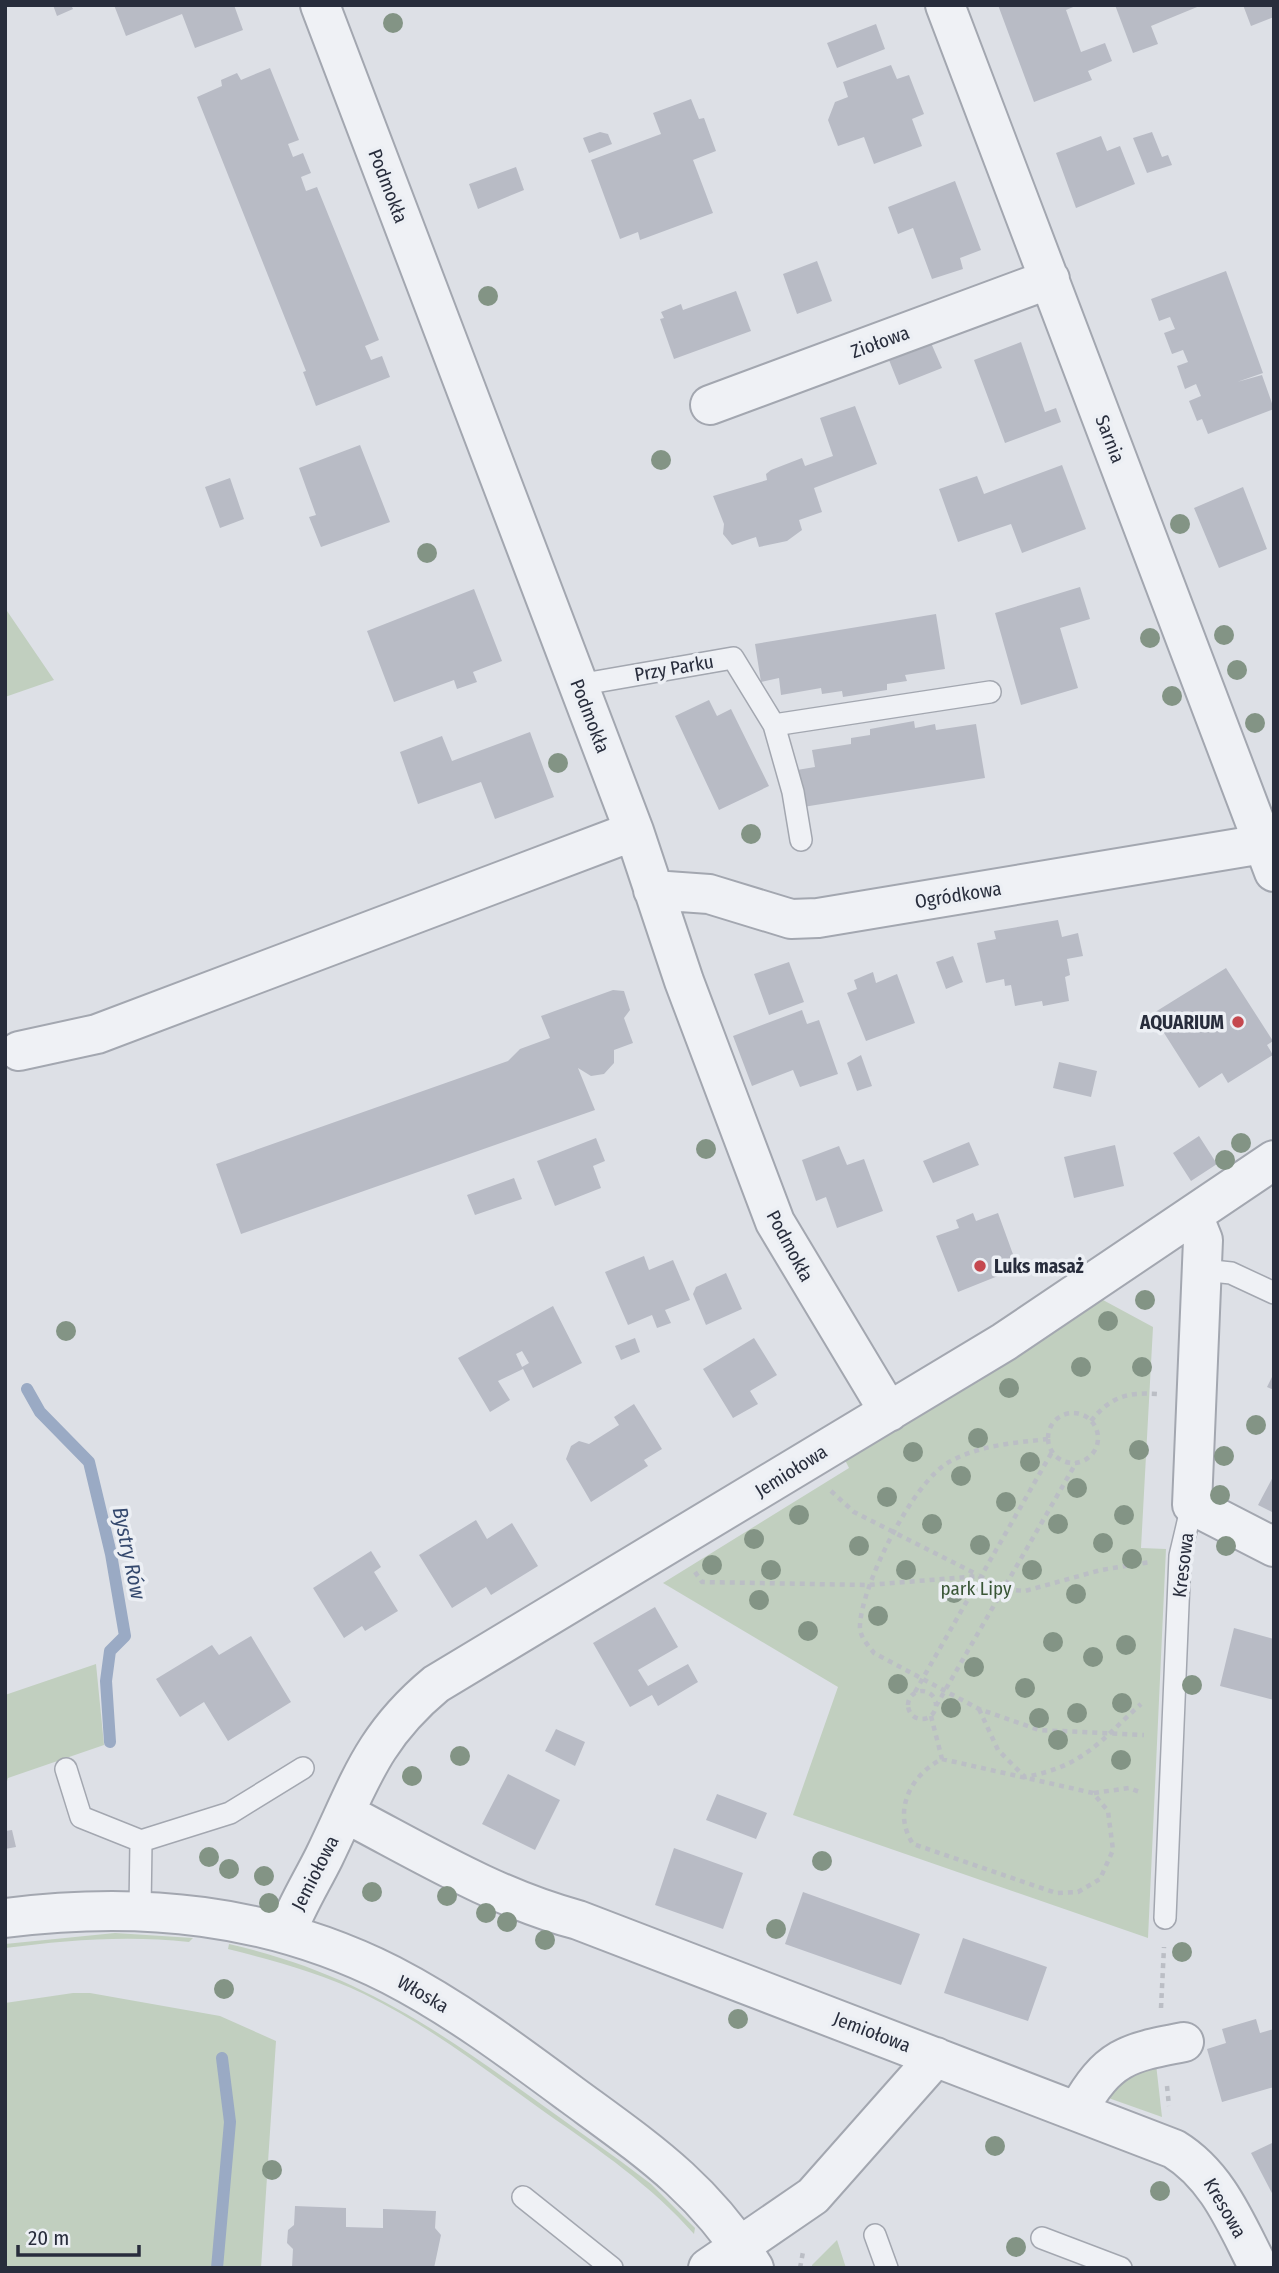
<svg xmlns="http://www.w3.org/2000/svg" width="1279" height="2273" font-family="'Fira Sans Condensed',sans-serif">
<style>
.green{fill:#c1cfbf}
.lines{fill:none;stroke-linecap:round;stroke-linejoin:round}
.stream{stroke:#9aaac4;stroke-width:12}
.building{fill:#b8bbc5}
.service-casing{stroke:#a3a7b0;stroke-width:24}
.minor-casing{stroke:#a3a7b0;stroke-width:42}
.path{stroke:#bbbec5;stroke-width:4.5;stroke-dasharray:5 5;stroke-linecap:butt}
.service{stroke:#eff1f5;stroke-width:21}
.minor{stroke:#eff1f5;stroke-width:38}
.tree{fill:#839485}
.poi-dot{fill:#c5484f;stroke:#eceff4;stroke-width:2.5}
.labels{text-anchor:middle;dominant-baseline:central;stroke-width:7;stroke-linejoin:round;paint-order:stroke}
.street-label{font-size:19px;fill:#282d3c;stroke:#eceff4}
.poi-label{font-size:19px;font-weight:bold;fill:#282d3c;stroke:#eceff4;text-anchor:end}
.park-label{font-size:19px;fill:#395636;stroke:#eceff4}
.water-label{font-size:21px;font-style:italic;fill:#34486d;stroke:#eceff4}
</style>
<rect width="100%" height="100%" fill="#dde0e6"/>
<path class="green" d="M5 608 54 680 5 697Z
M1103 1300 1153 1327 1141 1548 1166 1549 1148 1938 793 1815 838 1687 663 1583 849 1468 845 1460Z
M96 1664 104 1745 8 1778 5 1788V1695Z
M115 1933 193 1938 189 1942C127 1935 66 1940 5 1948V1944Z
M229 1944C352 1972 431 2025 531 2097 571 2126 612 2154 651 2184L695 2228 694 2234C652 2186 599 2150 546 2113 487 2071 430 2026 364 1994 320 1973 275 1961 228 1949Z
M73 1993H90L220 2016 276 2041 261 2268H5V2003Z
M1156 2064 1162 2117 1100 2095 1118 2073Z
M837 2240 846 2268H812V2265Z"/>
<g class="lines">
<path class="stream" d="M27 1389 40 1412 89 1462 111 1554 125 1636 110 1651 106 1681 110 1742
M217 2268 230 2122 222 2058"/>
</g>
<path class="building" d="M53 5H71L73 9 57 16Z
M114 5H234L243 30 195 48 182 14 126 36Z
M998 5H1078L1066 10 1081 52 1105 43 1112 61 1088 71 1092 80 1034 102Z
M1115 5H1202L1151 26 1158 44 1133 53Z
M1243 5H1274V17L1251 26Z
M876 24 885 49 837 68 827 43Z
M891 65 897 79 909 75 924 114 912 119 922 146 874 164 864 137 838 146 828 120 835 102 848 97 843 82Z
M270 68 299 140 288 144 293 157 303 153 311 173 301 177 306 191 317 187 379 340 365 346 371 360 382 356 390 377 316 406 303 372 306 371 197 97 222 86 221 80 237 73 241 80Z
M691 99 699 119 704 118 716 151 693 160 713 213 640 240 638 232 620 239 591 160 661 134 653 113Z
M600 132 608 134 612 144 589 153 583 138Z
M1152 132 1162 157 1168 155 1172 165 1147 173 1133 138Z
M1101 136 1107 151 1120 146 1135 184 1076 208 1056 153Z
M516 167 524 190 478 209 469 184Z
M955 181 981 250 960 258 963 269 932 279 913 228 898 234 888 207Z
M817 261 832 301 797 314 783 274Z
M1226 271 1263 373 1237 382 1262 375 1274 409 1208 434 1202 419 1197 421 1189 401 1201 396 1196 384 1185 389 1177 366 1188 362 1183 350 1172 354 1164 333 1175 329 1170 317 1159 321 1151 299Z
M736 291 751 331 674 359 660 319 664 318 661 312 681 304 683 310Z
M1021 342 1045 412 1056 408 1061 422 1005 443 974 360Z
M931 343 942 368 899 385 889 360Z
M855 406 877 464 814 488 822 512 799 520 802 530 787 541 759 547 756 537 732 545 723 534 724 524 713 496 767 480 766 474 771 470 802 458 805 466 833 456 820 418Z
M360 445 390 522 321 547 309 517 316 515 299 468Z
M1062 465 1086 529 1022 553 1011 524 958 542 939 489 977 476 984 494Z
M230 478 244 519 220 528 205 487Z
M1243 487 1267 549 1219 568 1194 508Z
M1080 587 1090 619 1060 628 1078 688 1021 705 995 613Z
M474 589 502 661 473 672 477 682 457 689 454 680 394 702 367 631Z
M936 614 945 669 905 675 907 681 887 684V690L843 697 842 691 822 694 821 688 781 695 779 678 761 682 755 644Z
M709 700 717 716 731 709 769 786 719 810 675 716Z
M914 721 915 728 935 724 936 730 976 724 985 778 803 807 797 770 815 767 812 750 851 744V738L870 735V729Z
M530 732 554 797 495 819 481 782 418 804 400 752 442 736 452 761Z
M1058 920 1062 937 1078 933 1083 956 1067 959 1070 975 1065 977 1069 1001 1043 1006 1042 1001 1015 1006 1011 985 1005 986 1004 979 986 983 977 943 996 939 994 931Z
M953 956 963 982 946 989 936 962Z
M789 962 804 1002 769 1015 754 974Z
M1226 968 1273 1041 1267 1045 1273 1055 1228 1083 1222 1073 1199 1088 1152 1014Z
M873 972 876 983 897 974 915 1023 866 1041 847 993 857 989 854 980Z
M613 990 624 991 630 1010 624 1018 633 1043 614 1050V1063L604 1074 591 1076 578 1068 595 1110 241 1234 216 1164 508 1061 520 1049 550 1038 541 1016Z
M802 1010 807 1024 819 1020 838 1074 800 1087 793 1070 752 1086 733 1036Z
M861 1055 872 1086 857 1091 847 1063Z
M1059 1062 1097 1071 1091 1097 1053 1088Z
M1199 1136 1217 1164 1191 1181 1173 1153Z
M596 1138 605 1161 593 1166 601 1188 555 1206 537 1161Z
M969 1142 979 1165 933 1183 923 1161Z
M1115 1145 1124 1186 1074 1198 1064 1157Z
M839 1146 847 1165 864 1159 883 1211 837 1228 826 1197 816 1201 802 1160Z
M514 1178 522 1199 475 1215 467 1195Z
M973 1213 976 1221 998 1213 1018 1268 958 1292 936 1236 959 1228 956 1220Z
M644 1256 649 1270 673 1260 690 1300 665 1310 671 1323 657 1328 652 1315 628 1325 605 1272Z
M726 1273 742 1309 706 1325 693 1294 696 1287Z
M553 1306 582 1363 533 1388 522 1367 529 1363 522 1351 516 1354 523 1369 498 1381 510 1400 490 1412 458 1358Z
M635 1338 640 1352 621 1360 615 1346Z
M754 1338 777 1375 750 1391 758 1404 733 1418 703 1369Z
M1274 1373V1390L1267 1387Z
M634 1404 662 1449 644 1460 648 1466 591 1502 566 1459 571 1446 579 1441 589 1444 619 1425 614 1417Z
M1274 1475V1513L1258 1505Z
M476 1520 487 1539 512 1523 538 1566 491 1595 486 1587 452 1608 419 1555Z
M371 1551 381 1567 374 1572 398 1611 365 1631 362 1626 344 1638 313 1588Z
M655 1607 678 1647 638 1670 648 1686 688 1664 698 1682 658 1706 652 1695 630 1707 593 1643Z
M1234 1628 1274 1639V1700L1220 1686Z
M251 1636 291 1702 228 1741 204 1702 180 1717 156 1679 212 1645 219 1655Z
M556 1729 585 1742 575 1766 545 1751Z
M508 1774 560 1800 535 1850 482 1824Z
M717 1794 767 1813 756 1839 706 1820Z
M12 1830 16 1847 5 1849V1831Z
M674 1848 743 1873 723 1929 655 1905Z
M803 1892 920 1934 901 1985 785 1944Z
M963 1938 1047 1967 1028 2021 944 1993Z
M1256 2019 1260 2033 1274 2029V2087L1222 2102 1207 2049 1226 2043 1222 2029Z
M1274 2142V2197L1251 2153Z
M295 2206 346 2208V2227L383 2228V2209L436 2211 435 2228 441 2235 434 2268 292 2267 293 2249 287 2243 288 2230 294 2225Z"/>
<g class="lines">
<g class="service-casing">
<path id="service" d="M578 685 733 658 774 725 793 792 801 840
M774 725 990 692
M1203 1270 1231 1273 1274 1293
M66 1769 81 1817 141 1841
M140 1910 141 1841 230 1813 303 1768
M1165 1918 1180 1556 1192 1505
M523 2197 612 2268
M875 2235 887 2268
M1042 2238 1121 2268"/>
</g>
<g class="minor-casing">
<path id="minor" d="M320 5 634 831 684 981 775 1222 889 1412
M945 5 1274 872
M710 405 1050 279
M653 890 709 894 791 919 818 918 1263 844
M19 1051 97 1034 634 831
M1193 1215 1203 1240 1192 1505 1274 1547
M345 1813C420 1852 495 1898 578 1920L1174 2149C1218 2176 1236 2224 1259 2268
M5 1918C140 1901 268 1913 391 1975 455 2008 514 2052 572 2095 647 2150 703 2187 754 2268
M286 1934C296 1907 311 1883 324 1857 359 1785 371 1738 436 1684L1004 1342 1274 1160
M1078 2110C1108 2057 1126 2053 1184 2042
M708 2268 813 2196 936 2057"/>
</g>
<path class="path" d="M1048 1438a25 25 0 1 1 50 0a25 25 0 1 1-50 0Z
M1091 1421C1110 1397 1127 1392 1157 1394
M1048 1439C1013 1443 980 1445 949 1462 913 1482 862 1584 860 1625 859 1636 867 1644 874 1653L979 1709 1039 1730 1144 1735
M831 1491 854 1512 978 1575
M695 1572 702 1582 868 1585 980 1576 1003 1589 1025 1591 1101 1570 1150 1562
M908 1705a14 14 0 1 1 28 0a14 14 0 1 1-28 0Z
M915 1692 1052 1452
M936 1706 1076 1463
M979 1709 998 1750 1025 1777C1084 1766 1099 1742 1141 1704
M931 1716 942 1759
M942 1759 1093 1793 1108 1811 1113 1850 1100 1879 1078 1892 1056 1893 913 1844C892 1812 910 1775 942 1759Z
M1094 1793 1129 1788 1140 1792
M1161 2008 1164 1947
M1167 2086 1169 2106
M800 2268 803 2252"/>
<use href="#service" class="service"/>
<use href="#minor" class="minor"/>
</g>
<g class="tree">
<circle cx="393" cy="23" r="10"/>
<circle cx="488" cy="296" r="10"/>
<circle cx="661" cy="460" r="10"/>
<circle cx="1180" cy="524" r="10"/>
<circle cx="427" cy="553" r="10"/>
<circle cx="1224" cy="635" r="10"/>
<circle cx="1150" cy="638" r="10"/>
<circle cx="1237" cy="670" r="10"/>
<circle cx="1172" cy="696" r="10"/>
<circle cx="1255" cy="723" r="10"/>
<circle cx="558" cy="763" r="10"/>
<circle cx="751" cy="834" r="10"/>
<circle cx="1241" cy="1143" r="10"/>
<circle cx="706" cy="1149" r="10"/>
<circle cx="1225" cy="1160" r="10"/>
<circle cx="1145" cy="1300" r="10"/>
<circle cx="1108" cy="1321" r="10"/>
<circle cx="66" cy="1331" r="10"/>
<circle cx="1081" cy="1367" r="10"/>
<circle cx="1142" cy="1367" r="10"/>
<circle cx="1009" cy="1388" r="10"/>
<circle cx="1256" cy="1425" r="10"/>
<circle cx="978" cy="1438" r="10"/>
<circle cx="1139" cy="1450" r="10"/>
<circle cx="913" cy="1452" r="10"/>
<circle cx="1224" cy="1456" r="10"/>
<circle cx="1030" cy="1462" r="10"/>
<circle cx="961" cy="1476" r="10"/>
<circle cx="1077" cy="1488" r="10"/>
<circle cx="1220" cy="1495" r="10"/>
<circle cx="887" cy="1497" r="10"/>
<circle cx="1006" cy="1502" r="10"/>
<circle cx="799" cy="1515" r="10"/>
<circle cx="1124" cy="1515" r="10"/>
<circle cx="932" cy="1524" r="10"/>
<circle cx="1058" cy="1524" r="10"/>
<circle cx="754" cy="1539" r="10"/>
<circle cx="1103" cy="1543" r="10"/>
<circle cx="980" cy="1545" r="10"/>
<circle cx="859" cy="1546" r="10"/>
<circle cx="1226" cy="1546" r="10"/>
<circle cx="1132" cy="1559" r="10"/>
<circle cx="712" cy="1565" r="10"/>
<circle cx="771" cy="1570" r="10"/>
<circle cx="906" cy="1570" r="10"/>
<circle cx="1032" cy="1570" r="10"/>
<circle cx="954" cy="1593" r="10"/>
<circle cx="1076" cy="1594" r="10"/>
<circle cx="759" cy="1600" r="10"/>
<circle cx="878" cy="1616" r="10"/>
<circle cx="808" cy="1631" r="10"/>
<circle cx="1053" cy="1642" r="10"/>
<circle cx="1126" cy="1645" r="10"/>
<circle cx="1093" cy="1657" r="10"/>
<circle cx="974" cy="1667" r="10"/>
<circle cx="898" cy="1684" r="10"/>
<circle cx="1192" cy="1685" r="10"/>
<circle cx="1025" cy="1688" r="10"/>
<circle cx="1122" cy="1703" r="10"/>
<circle cx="951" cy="1708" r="10"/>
<circle cx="1077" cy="1713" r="10"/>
<circle cx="1039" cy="1718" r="10"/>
<circle cx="1058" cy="1740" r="10"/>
<circle cx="460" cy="1756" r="10"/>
<circle cx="1121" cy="1760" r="10"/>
<circle cx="412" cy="1776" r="10"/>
<circle cx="209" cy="1857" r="10"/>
<circle cx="822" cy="1861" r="10"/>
<circle cx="229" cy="1869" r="10"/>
<circle cx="264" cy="1876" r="10"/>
<circle cx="372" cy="1892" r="10"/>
<circle cx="447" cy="1896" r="10"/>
<circle cx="269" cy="1903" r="10"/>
<circle cx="486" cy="1913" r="10"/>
<circle cx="507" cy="1922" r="10"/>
<circle cx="776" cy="1929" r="10"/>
<circle cx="545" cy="1940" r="10"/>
<circle cx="1182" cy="1952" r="10"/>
<circle cx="224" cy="1989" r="10"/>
<circle cx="738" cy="2019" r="10"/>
<circle cx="995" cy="2146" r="10"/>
<circle cx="272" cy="2170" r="10"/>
<circle cx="1160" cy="2191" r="10"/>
<circle cx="1016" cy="2247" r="10"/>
</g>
<g class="poi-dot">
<circle cx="1238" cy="1022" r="7"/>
<circle cx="980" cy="1266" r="7"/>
</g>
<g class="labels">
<g class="street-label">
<text transform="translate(388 186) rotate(69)">Podmokła</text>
<text transform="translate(880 342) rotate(-20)">Ziołowa</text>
<text transform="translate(1110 439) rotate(69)">Sarnia</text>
<text transform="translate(674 668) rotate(-10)">Przy Parku</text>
<text transform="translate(590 716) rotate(69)">Podmokła</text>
<text transform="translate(958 895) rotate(-9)">Ogródkowa</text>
<text transform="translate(790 1246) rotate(62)">Podmokła</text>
<text transform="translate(791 1471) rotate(-32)">Jemiołowa</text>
<text transform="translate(1183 1565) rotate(-83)">Kresowa</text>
<text transform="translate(315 1873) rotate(-63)">Jemiołowa</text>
<text transform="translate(423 1994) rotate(30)">Włoska</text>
<text transform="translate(872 2032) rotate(21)">Jemiołowa</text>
<text transform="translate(1225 2208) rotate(60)">Kresowa</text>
</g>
<g class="poi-label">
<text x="1224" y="1022">AQUARIUM</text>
<text x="994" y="1266" text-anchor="start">Luks masaż</text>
</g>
<g class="park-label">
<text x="976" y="1588">park Lipy</text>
</g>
<g class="water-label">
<text transform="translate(129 1553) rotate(78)">Bystry Rów</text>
</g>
</g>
<rect width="1279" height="2273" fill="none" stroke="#282d3c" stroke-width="14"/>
<path d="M18 2245v10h121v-10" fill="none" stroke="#282d3c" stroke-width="3.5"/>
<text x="28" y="2245" font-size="21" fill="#282d3c" stroke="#eceff4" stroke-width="5" paint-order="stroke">20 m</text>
</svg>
